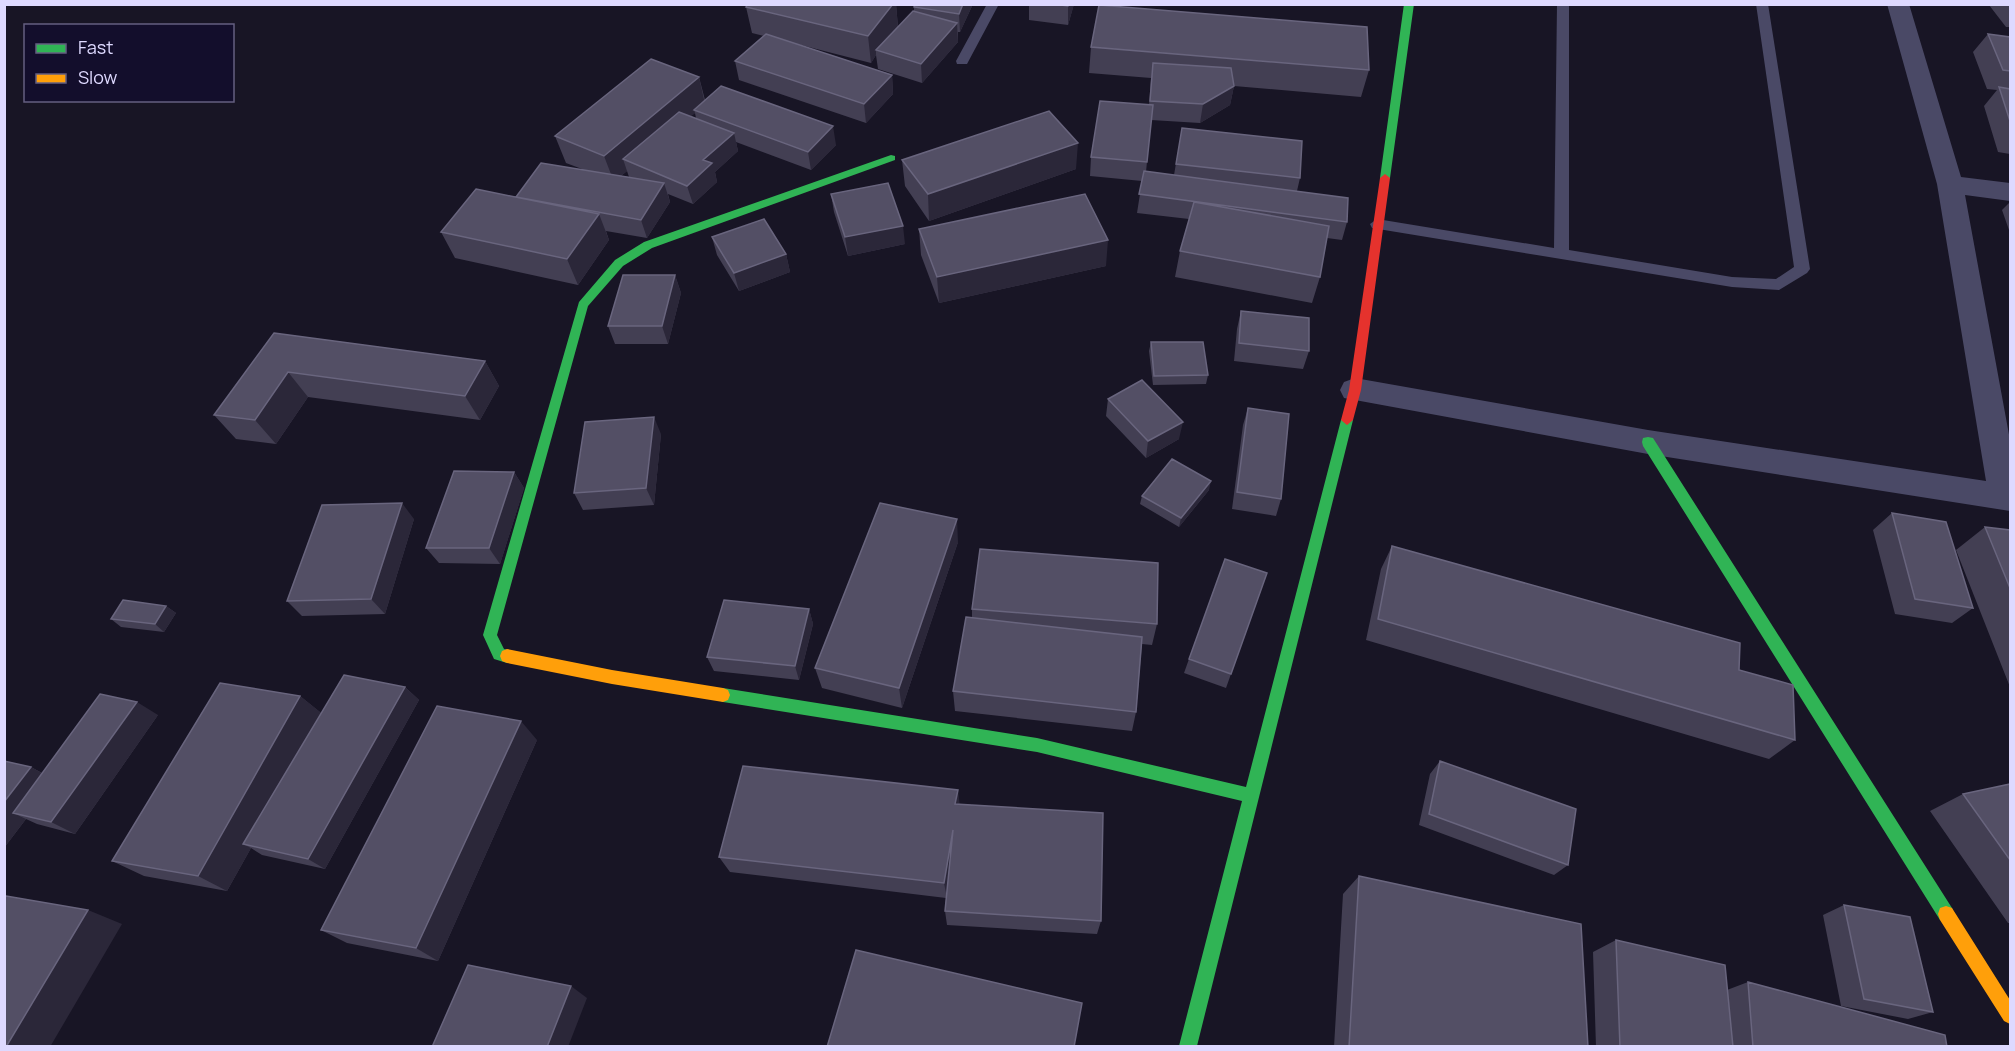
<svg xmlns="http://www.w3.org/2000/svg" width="2015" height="1051" font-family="Manrope,sans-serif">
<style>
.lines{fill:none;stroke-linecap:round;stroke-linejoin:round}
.lane{fill:#4a4966;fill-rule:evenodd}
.street{fill:#4a4966;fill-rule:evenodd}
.fast{fill:#30b455;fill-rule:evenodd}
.slow{fill:#ff9f0a;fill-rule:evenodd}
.jam{fill:#e5322d;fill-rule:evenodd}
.wall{fill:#433f53;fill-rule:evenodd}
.shaded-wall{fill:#2b2739}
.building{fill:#534f65;stroke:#69657e;stroke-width:1.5}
</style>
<rect width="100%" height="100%" fill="#181525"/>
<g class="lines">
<path class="lane" d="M987 4H999L967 64H957L956 61Z
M1557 4H1569V250L1732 277 1776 279 1794 267 1756 4H1768L1810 269 1807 273 1779 290 1732 287 1372 228 1370 224 1377 219 1554 248Z"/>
<path class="street" d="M1887 4H1909L1961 177 2010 183V201L1965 195 2010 440V511L1648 454 1344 398 1340 390 1344 382 1355 378 1648 430 1986 481 1937 184Z"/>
<path class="fast" d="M1404 4H1414L1390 178 1385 182 1380 178Z
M891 155 895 156V160L652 248 623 266 588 306 497 635 504 649 512 651 514 656 512 661 507 663 494 659 483 635 579 302 615 260 644 242Z
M1347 415 1353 420 1197 1046H1179L1242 801 1037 752 723 702 718 700 716 695 718 690 723 688 1037 738 1246 787 1341 420Z
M1648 437 1653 438 1952 908 1954 914 1952 920 1946 922 1940 920 1643 446 1642 442 1643 438Z"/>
<path class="slow" d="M507 649 612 670 723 688 728 690 730 695 728 700 723 702 612 684 507 663 502 661 500 656 502 651Z
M1946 906 1952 908 2010 1000V1024L2004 1021 1940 920 1938 914 1940 908Z"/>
<path class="jam" d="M1385 174 1390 178 1361 390 1353 420 1347 425 1341 420 1349 390 1380 178Z"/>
</g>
<path class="wall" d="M748 4H896L898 27 914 11V7L973 4 960 32H958V42L922 83 878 69 876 55 871 63 797 44 892 75 893 94 866 123 739 80 735 61 764 36 752 33 746 7Z
M1029 4H1074L1068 25 1029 20Z
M1990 4H2010V27H2006L1989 5Z
M1988 34 2010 37V154L1998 152 1984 106 1997 90 1987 89 1973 52Z
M1091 47 1369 70 1361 97 1234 86 1230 105 1200 123 1151 120 1146 172 1174 175 1182 128 1300 178 1297 191 1347 222 1342 240 1327 238 1320 277 1312 303 1175 277 1180 251 1189 219 1137 213 1142 181 1090 176 1091 157 1149 105 1151 78 1089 73Z
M699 77 705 100 836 145 811 170 736 142 738 151 715 172 717 182 693 204 668 194 670 202 647 238 606 231 609 240 578 285 455 258 441 232 516 197 582 169 566 163 555 136ZM695 113 696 118 691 116ZM627 171 629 177 621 176Z
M902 160 1076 169 929 221 905 186Z
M831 194 905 244 848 256 834 212Z
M2010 202V231L2009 230 2002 210Z
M919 229 1106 266 939 303 921 255Z
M712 237 786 254 790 272 739 291 717 255Z
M675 275 681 293 668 344H615L608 326Z
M1241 311 1309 351 1303 369 1234 361 1237 329Z
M274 333 485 361 499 386 480 420 308 397 276 444 236 439 214 415Z
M1151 342 1208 375 1206 384 1153 385 1149 351Z
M1108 399 1179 439 1146 458 1106 416Z
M1248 408 1281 499 1276 516 1232 509 1243 425Z
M661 434 654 505 583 510 574 493Z
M514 472 524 488 500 564 439 563 426 548Z
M1209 490 1179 527 1140 504 1142 496Z
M1892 513 1973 608 1952 623 1895 614 1873 530Z
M414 519 385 614 302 616 287 601Z
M1985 527 2010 530V687L1956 550Z
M958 542 902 708 822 688 815 668Z
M1392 546 1739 670 1795 740 1769 759 1366 640 1381 569Z
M1267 573 1226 688 1184 673 1189 659Z
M166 606 176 613 164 632 121 627 111 619Z
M809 609 813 624 799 680 714 671 707 657Z
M972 609 1157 624 1152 645 1142 644 1136 712 1132 731 955 711 953 691 972 618Z
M405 687 419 700 325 869 262 855 251 848 227 891 144 876 112 861 300 696 321 713Z
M158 715 75 834 37 824 26 819 4 848V761L31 767 42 773Z
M537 740 438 961 347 943 321 930Z
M1440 761 1568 865 1554 875 1419 825 1430 774Z
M2010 784V923H2008L1930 811 1963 794Z
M960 804 1101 921 1097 934 947 925 945 911 946 898 730 872 719 857Z
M1359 876 1588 1047H1334L1343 894Z
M1844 905 1933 1012 1908 1019 1841 1006 1823 915Z
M1616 940 1727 990 1748 982 1947 1047H1596L1593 952Z"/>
<path class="shaded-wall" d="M893 4H896L898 28 876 50V55L871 63 868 36Z
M963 4H973L960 32 959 14Z
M1069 4H1074L1068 25V6Z
M957 23 958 42 922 83 921 64Z
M892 75 893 94 866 123 864 104Z
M699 77 705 104 694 110 695 113 635 164 623 159 627 171 614 182 604 156Z
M1234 86 1230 105 1200 123 1203 104Z
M833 126 836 145 811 170 808 152Z
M734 133 738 151 715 172 717 182 693 204 687 186 703 160Z
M1078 143 1076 169 929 221 928 194Z
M664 183 670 202 647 238 641 220Z
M599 214 609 240 578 285 567 259Z
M903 226 905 244 848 256 845 237Z
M1108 240 1106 266 939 303 937 277Z
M786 254 790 272 739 291 734 273Z
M675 275 681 293 668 344 662 326Z
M485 361 499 386 480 420 465 396Z
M288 372 308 397 276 444 255 420Z
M654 417 661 434 654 505 646 488Z
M1183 422 1179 439 1146 458 1148 441Z
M514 472 524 488 500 564 489 548Z
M1211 481 1209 490 1179 527 1181 518Z
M402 503 414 519 385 614 371 599Z
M957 519 958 542 902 708 899 688Z
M166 606 176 613 164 632 155 624Z
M809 609 813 624 799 680 795 666Z
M405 687 419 700 325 869 308 859Z
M300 696 324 715 243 844 251 848 227 891 198 876Z
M137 702 158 715 75 834 51 822Z
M521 721 537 740 438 961 416 948Z
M31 767 54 780 13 813 26 819 4 848V802Z
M958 790 960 807 955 804Z
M953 830 947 898 944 883Z
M88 910 122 924 50 1047H6Z
M571 986 587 998 568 1047H547Z"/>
<path class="building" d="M748 4H893L868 36 746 7Z
M915 4H963L959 14 914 7Z
M1053 4H1069L1068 6Z
M1099 5 1367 27 1369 70 1091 47Z
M913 11 957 23 921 64 876 50Z
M766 34 892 75 864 104 735 61Z
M1988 34 2010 37V71L2003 70Z
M651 59 699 77 604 156 555 136Z
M1153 63 1231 68 1234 86 1203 104 1150 101Z
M721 86 833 126 808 152 694 110Z
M1999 87 2010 89V121Z
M1100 101 1153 105 1147 162 1091 157Z
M1049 111 1078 143 928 194 902 160Z
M679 112 734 133 703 160 712 163 687 186 623 159Z
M1182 128 1302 141 1300 178 1176 164Z
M541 163 664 183 641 220 516 197Z
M1144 171 1348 198 1347 222 1139 194Z
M888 183 903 226 845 237 831 194Z
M476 189 599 214 567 259 441 232Z
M1085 194 1108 240 937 277 919 229Z
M1194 202 1329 226 1320 277 1180 251Z
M764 219 786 254 734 273 712 237Z
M623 275H675L662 326H608Z
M1241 311 1309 318V351L1239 343Z
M274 333 485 361 465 396 288 372 255 420 214 415Z
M1151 342H1203L1208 375 1154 376Z
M1142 380 1183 422 1148 441 1108 399Z
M1248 408 1289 414 1281 499 1237 492Z
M654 417 646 488 574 493 585 422Z
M1172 459 1211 481 1181 518 1142 496Z
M454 471 514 472 489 548H426Z
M402 503 371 599 287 601 322 505Z
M880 503 957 519 899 688 815 668Z
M1892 513 1946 522 1973 608 1915 599Z
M1985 527 2010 530V588Z
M1392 546 1740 643 1739 670 1793 685 1795 740 1378 619Z
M980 549 1158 563 1157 624 972 609Z
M1225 559 1267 573 1231 674 1189 659Z
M123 600 166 606 155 624 111 619Z
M724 600 809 609 795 666 707 657Z
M966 617 1142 637 1136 712 953 691Z
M344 675 405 687 308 859 243 844Z
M220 683 300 696 198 876 112 861Z
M100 694 137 702 51 822 13 813Z
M437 706 521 721 416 948 321 930Z
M4 761 31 767 4 802Z
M1440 761 1576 809 1568 865 1429 814Z
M743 766 958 790 955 804 1103 813 1101 921 945 911 953 830 944 883 719 857Z
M2010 784V860L1963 794Z
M1359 876 1581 924 1588 1047H1349Z
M6 896 88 910 6 1047H4V897Z
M1844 905 1910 917 1933 1012 1864 999Z
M1616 940 1725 965 1733 1047H1620Z
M856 950 1082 1003 1074 1047H827Z
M468 965 571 986 547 1047H432Z
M1748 982 1945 1035 1947 1047H1753Z"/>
<rect width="2015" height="1051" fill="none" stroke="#ded9ff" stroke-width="12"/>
<rect x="24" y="24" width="210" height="78" fill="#130e2c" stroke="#645f80" stroke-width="1.5"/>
<rect x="36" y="44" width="30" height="9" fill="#30b455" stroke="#645f80" stroke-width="1.5"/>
<text x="78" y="54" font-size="18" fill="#ded9ff">Fast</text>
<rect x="36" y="74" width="30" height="9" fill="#ff9f0a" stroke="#645f80" stroke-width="1.5"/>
<text x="78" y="84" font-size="18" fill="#ded9ff">Slow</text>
</svg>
